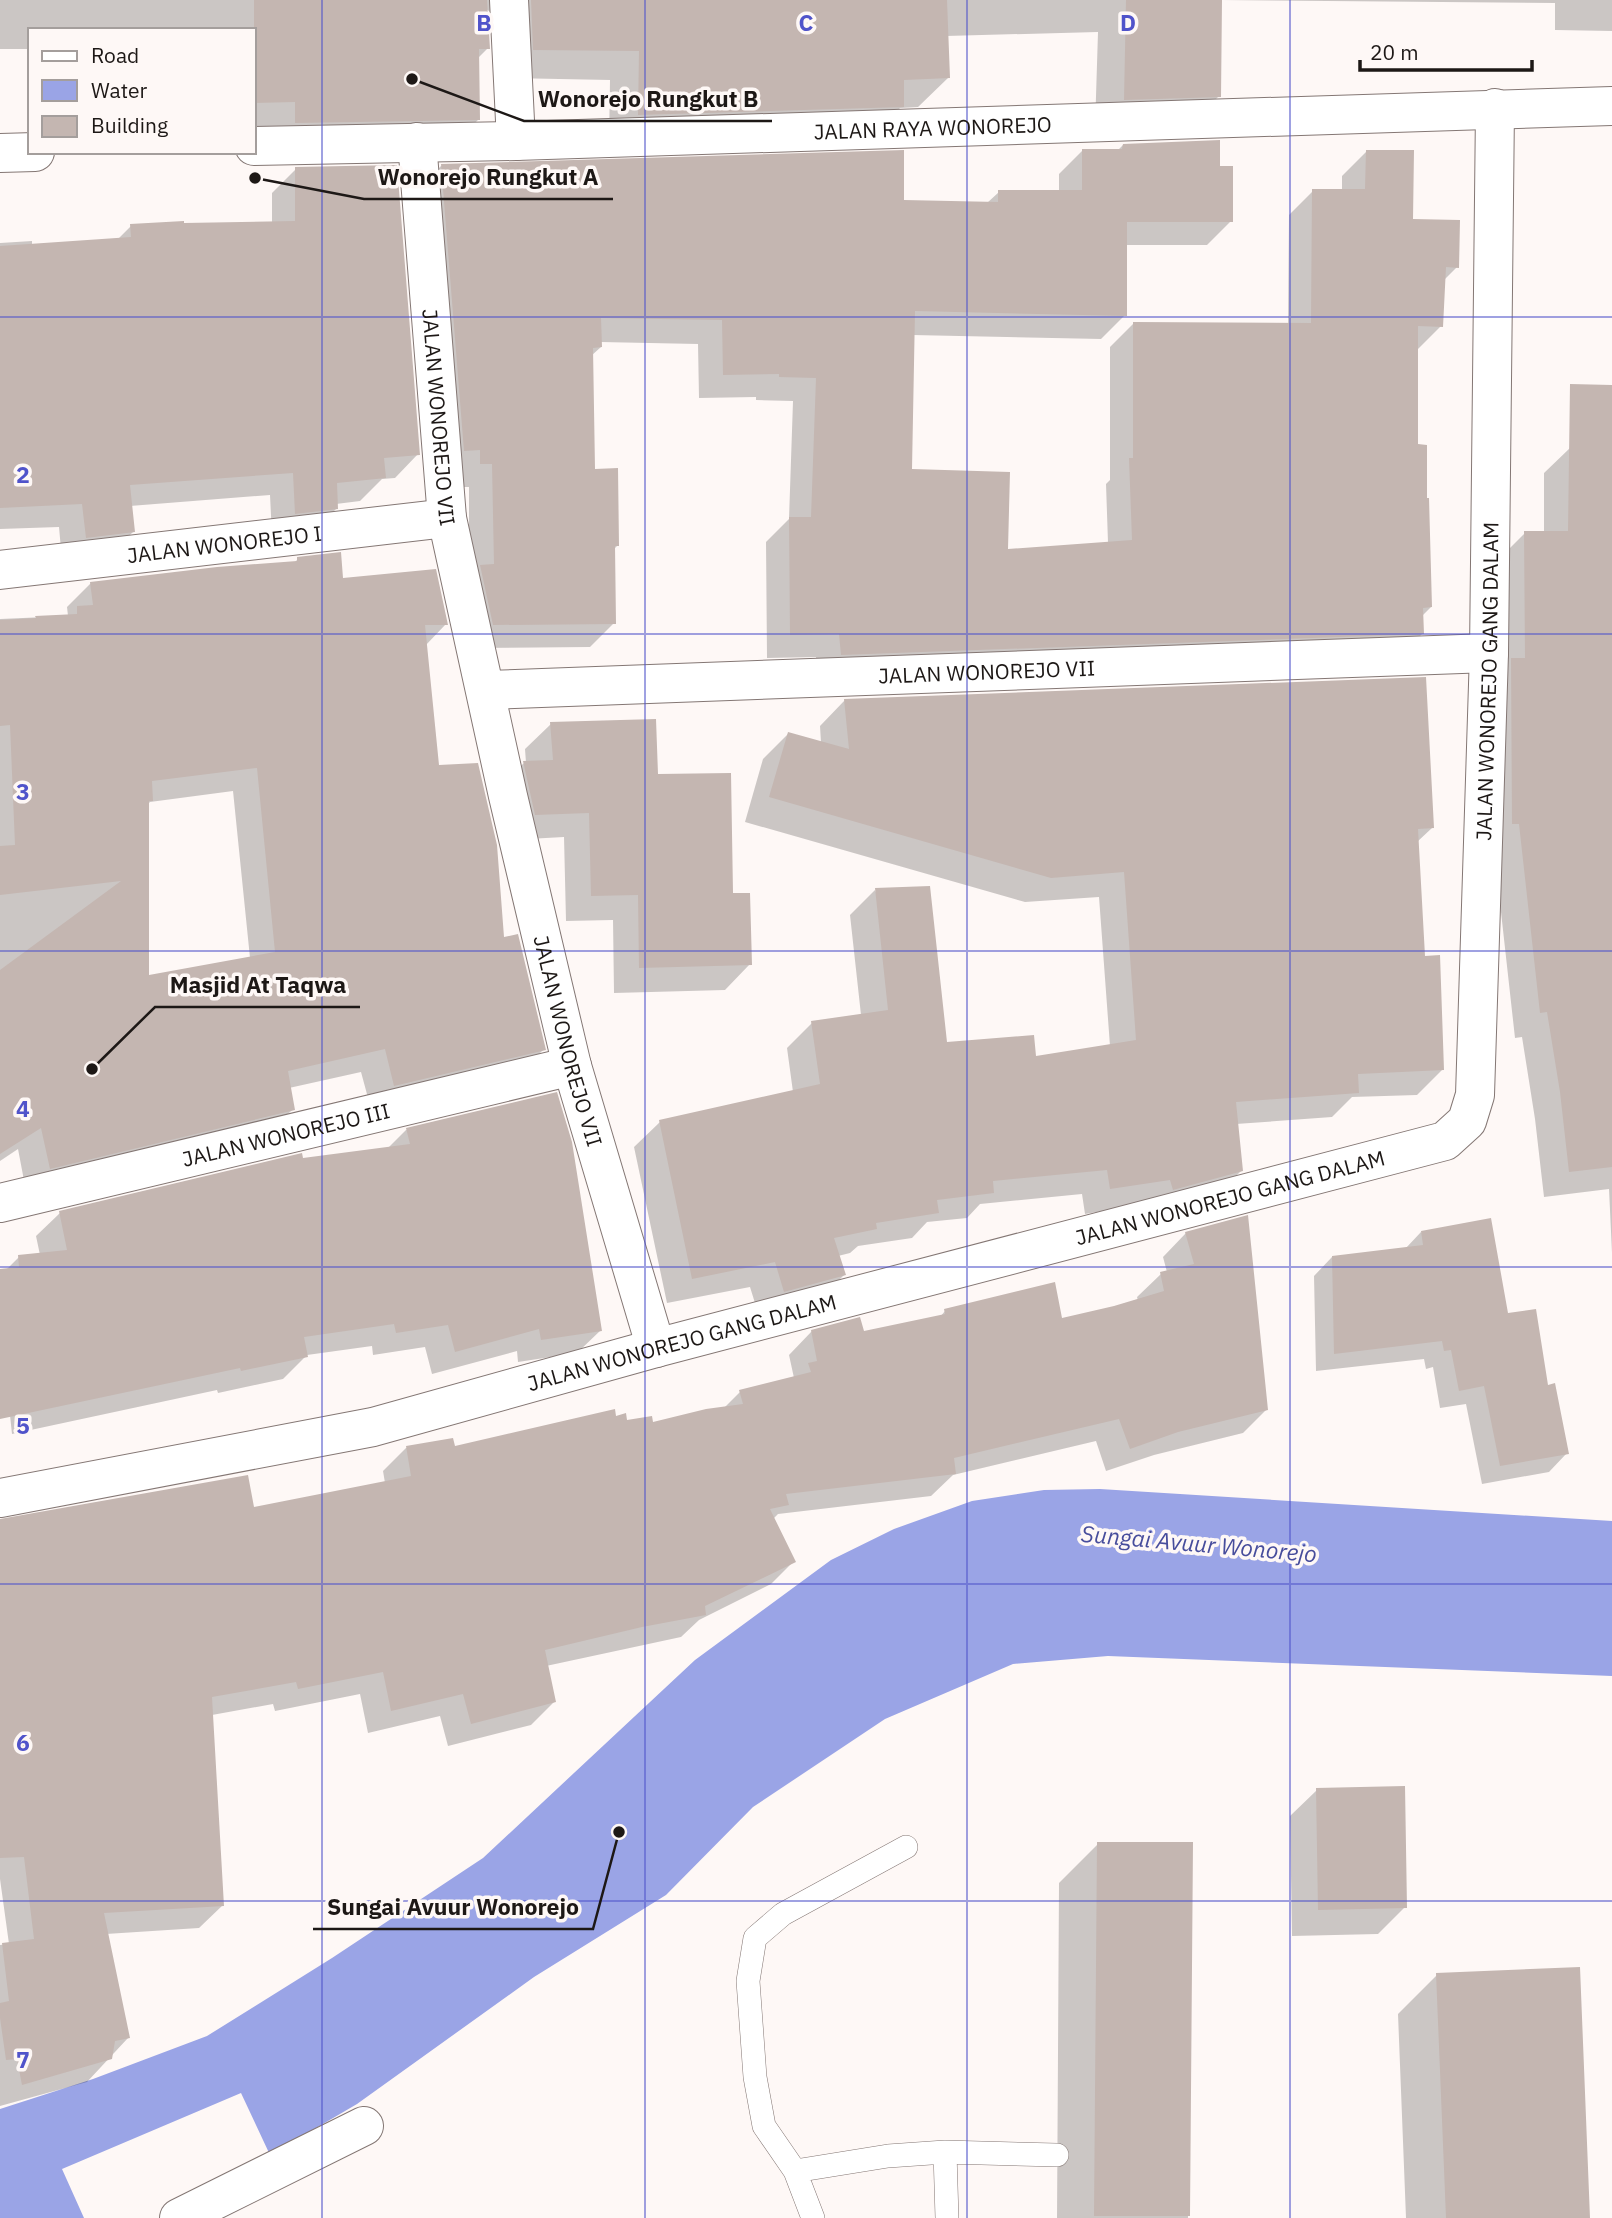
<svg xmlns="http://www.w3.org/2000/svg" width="1612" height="2218" font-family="'IBM Plex Sans',sans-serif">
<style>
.water{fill:#9aa4e6}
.shadow{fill:#0003;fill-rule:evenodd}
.building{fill:#c4b6b1;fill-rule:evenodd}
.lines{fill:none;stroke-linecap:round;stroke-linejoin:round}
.service-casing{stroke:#847774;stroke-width:24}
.minor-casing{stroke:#847774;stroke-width:40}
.service{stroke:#fff;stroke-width:23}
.minor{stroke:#fff;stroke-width:38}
.grid{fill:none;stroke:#5053ca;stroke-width:2;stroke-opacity:0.55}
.labels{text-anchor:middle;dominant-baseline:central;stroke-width:7;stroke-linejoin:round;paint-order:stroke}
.street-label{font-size:21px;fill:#1d1816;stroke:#fef8f6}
.water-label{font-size:23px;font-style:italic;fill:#474d9c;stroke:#fef8f6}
.grid-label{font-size:23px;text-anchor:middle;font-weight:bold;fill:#5053ca;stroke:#fef8f6;stroke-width:7;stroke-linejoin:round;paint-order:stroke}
.leader{fill:none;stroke:#1d1816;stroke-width:2.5}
.callout-dot{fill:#1d1816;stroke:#fef8f6;stroke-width:2.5}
.callout-label{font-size:23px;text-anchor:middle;font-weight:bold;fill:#1d1816;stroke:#fef8f6;stroke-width:7;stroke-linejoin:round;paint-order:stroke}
</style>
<rect width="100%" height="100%" fill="#fef8f6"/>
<path class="water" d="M1100 1489 1612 1521V1676L1108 1656 1013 1664 885 1719 753 1807 666 1895 534 1977 357 2104 270 2155 241 2093 62 2169 84 2218H0V2109L93 2079 207 2036 332 1958 483 1858 695 1660 831 1560 894 1529 972 1501 1044 1490Z"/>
<path class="shadow" d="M0 0H1612V31L1555 30V3L1221 0 1219 96 1190 125 1095 128 1098 32 946 36 948 78 918 107 900 108 873 135 609 144 610 80 505 78 499 18 486 9 488 48 478 58 479 119 449 148 254 137V30H30V49H0Z
M1123 145 1218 168 1231 221 1207 245H1125V315L1101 339 912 335 910 471 1006 551 1108 543 1106 484 1110 480V347L1134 323 1288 325 1289 215 1313 191H1342V176L1366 152 1411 221 1457 267 1444 280 1441 326 1416 351V446L1431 607 1422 616 1423 633 1399 657 817 678 816 657 767 658 766 542 789 519 793 401 756 400V397L699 398 698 344 600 342 601 347 591 356 593 470 617 546 614 549V623L590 647 469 648V487H457L418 190 441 166 903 202 987 203 999 192H1059V174L1083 150H1118Z
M296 169 418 454 395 478 382 479 360 501 336 504 337 508 313 532 272 536 270 495 130 506 133 532 109 555 62 561 59 527 0 529V243L32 241V245L117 240 131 226 272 224V193Z
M1570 448H1612V1253L1609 1189 1544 1197 1535 1119 1522 1037 1515 1038 1494 849 1499 559 1525 533H1544V473Z
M298 559 446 624 425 646 438 766 544 1049 520 1073 371 1109 361 1072 289 1088 293 1109 269 1133 26 1191 18 1149 0 1161V619L68 616 67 607 91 583 294 563ZM233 791 250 958 148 977V804L150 802Z
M845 700 1432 828 1417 842 1423 957 1443 1069 1417 1095 1352 1097 1332 1117 1236 1124 1241 1171 1216 1196 1145 1204 1085 1214 1082 1194 980 1204 967 1218 927 1222 912 1238 858 1246 850 1253 838 1256 844 1275 819 1300 759 1316 750 1287 667 1303 634 1147 660 1122 793 1092 787 1048 812 1023 861 1015 850 915 875 890 946 1043 1034 1058 1110 1046 1099 897 1025 902 745 822 763 759 788 734 821 743 820 726Z
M551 724 656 776 731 895 750 964 725 990 614 993 613 920 566 921 564 837 510 840 498 788 524 763H526L525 749Z
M556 1094 601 1330 577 1353 518 1362 517 1351 432 1374 425 1347 373 1355 372 1346 307 1355 283 1379 218 1393 217 1390 12 1434 9 1406 0 1407V1270H6L19 1257 40 1255 36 1236 60 1213 301 1160 387 1149 406 1130Z
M1421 1232 1507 1315 1546 1387 1567 1453 1549 1472 1482 1484 1466 1404 1440 1408 1433 1367 1426 1369 1424 1359 1316 1371 1314 1276 1332 1257 1405 1249Z
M1186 1233 1266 1410 1243 1433 1154 1455 1106 1471 1096 1441 953 1475 931 1496 778 1514 773 1519 794 1561 771 1584 699 1620 681 1637 546 1666 554 1702 531 1725 448 1746 440 1716 368 1733 360 1694 275 1711 273 1704 212 1715 223 1905 199 1928 106 1934 128 2038 87 2082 0 2106V1945L9 1944 0 1879V1561L385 1483 383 1471 406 1448 453 1449 615 1418 652 1424 724 1408 740 1392 794 1378 789 1355 812 1331 863 1333 940 1317 945 1311 1061 1320 1138 1301 1137 1297 1161 1274 1167 1272 1163 1257Z
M1317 1790 1405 1907 1378 1934 1292 1936 1290 1816Z
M1098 1844H1191L1188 2218H1057L1059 1883Z
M1437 1975 1588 2218H1406L1398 2014Z"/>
<path class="building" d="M254 0H487L490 49H479L480 120 295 123V102L254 103Z
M531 0H947L950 78 904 80V107L638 115 639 51 533 50Z
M1126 0H1222L1221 97 1124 100Z
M1220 140V166H1233V222H1127V316L915 311 912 469 1010 472 1008 549 1132 540 1129 458H1133V322L1311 323 1312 189H1365L1366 150H1414L1413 219 1460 220 1459 268 1446 267 1443 327 1418 326V444L1427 445V498H1429L1432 607 1423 608 1424 634 841 655 839 634 790 635 789 517H811L816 378 779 377V374L723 375 722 320 601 318 602 347 593 348 595 469 618 468 619 546H615L616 624 493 625 480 565 494 564 492 464H480V450L464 451 441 164 904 150V200L998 202V190H1082V149H1122L1123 144Z
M397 165 420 455 384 458 386 478 337 483 338 509 295 514 293 473 130 485 135 532 86 538 82 504 0 508V246L131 237 130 224 184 221V223L295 221V167Z
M1570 384 1612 385V1167L1569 1172 1560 1092 1547 1012 1540 1013 1519 824H1512L1511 658H1525L1524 531H1568Z
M341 552 343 578 436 569 448 625H425L439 765 478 763 497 845 504 937 518 934 546 1050 394 1086 385 1049 288 1071 295 1110 50 1169 41 1128 0 1154V970L121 881 0 895V846L15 845 10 725 0 726V620L36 618 35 616 77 614V606L93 605 90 582 217 567 297 561V557ZM257 768 275 952 149 975V801H153L152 781Z
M1426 677 1434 828 1418 829 1425 956 1440 955 1444 1070 1358 1074 1359 1093 1236 1102 1243 1171 1173 1190 1170 1180 1110 1189 1107 1170 993 1181 994 1193 937 1200 939 1213 876 1223 877 1229 834 1238 846 1275 784 1292 775 1262 692 1279 659 1120 820 1084 811 1021 888 1010 875 888 930 886 947 1042 1034 1035 1036 1056 1136 1040 1124 872 1051 878 769 797 788 732 849 749 844 699Z
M656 719 658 774 731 773 733 893H750L752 965 639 968 638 895 591 896 589 813 535 815 523 761 553 760 550 722Z
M557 1092 572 1142 602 1331 541 1340 539 1329 455 1352 448 1325 396 1333 394 1324 304 1337 308 1357 241 1371 240 1368 0 1419V1269L19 1267 18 1255 67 1250 59 1211 302 1153 303 1158 410 1144 406 1128Z
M1248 1215 1268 1410 1178 1432 1130 1449 1119 1419 954 1458 956 1474 786 1494 789 1505 770 1509 796 1562 705 1606 706 1615 642 1627 545 1650 556 1702 471 1724 463 1694 391 1711 383 1672 298 1689 296 1682 212 1697 224 1906 104 1913 130 2038 115 2041 112 2059 22 2085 17 2059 6 2060 0 2018V2003L9 2001 2 1943 34 1939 24 1857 0 1858V1519L248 1475 254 1507 411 1476 406 1446 453 1438 455 1446 615 1409 616 1416 626 1413 627 1420 652 1416 653 1422 706 1409 743 1404 739 1390 811 1372 808 1363 817 1361 811 1330 860 1317 864 1331 945 1314 944 1309 1055 1282 1062 1318 1114 1306 1164 1291 1160 1272 1194 1264 1185 1232Z
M1491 1218 1508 1313 1536 1309 1548 1385 1555 1383 1569 1454 1500 1466 1484 1386 1459 1391 1451 1350 1444 1351 1442 1341 1334 1354 1332 1256 1423 1245 1421 1231Z
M1405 1786 1407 1908 1318 1910 1316 1788Z
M1097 1842H1193L1190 2216H1094Z
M1580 1967 1590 2218H1446L1436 1973Z"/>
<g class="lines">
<g class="service-casing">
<path id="service" d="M945 2152 947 2218
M795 2171 888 2156 945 2152 1057 2155
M813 2218 795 2171 764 2126 755 2077 748 1981 755 1938 783 1914 906 1847"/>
</g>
<g class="minor-casing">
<g id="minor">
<path d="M509 0 516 141"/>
<path id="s1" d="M417 142 447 518 508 796 572 1066 656 1348"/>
<path id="s2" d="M254 146 516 141 1612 106"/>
<path d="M0 153 35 152"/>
<path id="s3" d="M0 570 447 518"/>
<path id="s4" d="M487 690 1489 653"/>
<path id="s5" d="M0 1203 572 1066"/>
<path id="s6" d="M0 1498 373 1427 656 1348 1445 1141 1467 1121 1475 1095 1489 653 1495 108"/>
<path d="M179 2218 364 2126"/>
</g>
</g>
<use href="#service" class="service"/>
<use href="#minor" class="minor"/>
</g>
<path class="grid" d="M322 0V2218M645 0V2218M967 0V2218M1290 0V2218M0 317H1612M0 634H1612M0 951H1612M0 1267H1612M0 1584H1612M0 1901H1612"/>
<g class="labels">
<g class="street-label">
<text stroke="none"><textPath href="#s2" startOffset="679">JALAN RAYA WONOREJO</textPath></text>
<text stroke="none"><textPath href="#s1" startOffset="276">JALAN WONOREJO VII</textPath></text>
<text stroke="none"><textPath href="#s3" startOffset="226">JALAN WONOREJO I</textPath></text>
<text stroke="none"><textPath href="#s4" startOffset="500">JALAN WONOREJO VII</textPath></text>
<text stroke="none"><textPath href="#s6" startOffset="1960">JALAN WONOREJO GANG DALAM</textPath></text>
<text stroke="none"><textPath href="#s1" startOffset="914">JALAN WONOREJO VII</textPath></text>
<text stroke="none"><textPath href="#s5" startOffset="294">JALAN WONOREJO III</textPath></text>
<text stroke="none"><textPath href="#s6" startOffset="1267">JALAN WONOREJO GANG DALAM</textPath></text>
<text stroke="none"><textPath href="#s6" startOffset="700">JALAN WONOREJO GANG DALAM</textPath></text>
</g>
<g class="water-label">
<text transform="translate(1199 1543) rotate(5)">Sungai Avuur Wonorejo</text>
</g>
</g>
<g class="grid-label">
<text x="484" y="31">B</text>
<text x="806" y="31">C</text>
<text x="1128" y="31">D</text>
<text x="23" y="483">2</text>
<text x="23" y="800">3</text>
<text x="23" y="1117">4</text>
<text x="23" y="1434">5</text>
<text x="23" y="1751">6</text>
<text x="23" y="2068">7</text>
</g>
<path class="leader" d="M412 79L524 121H772M255 178L364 199H613M92 1069L155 1007H360M619 1832L593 1929H313"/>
<g class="callout-dot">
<circle cx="412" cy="79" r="7"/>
<circle cx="255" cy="178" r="7"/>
<circle cx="92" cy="1069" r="7"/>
<circle cx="619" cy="1832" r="7"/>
</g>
<g class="callout-label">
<text x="648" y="107">Wonorejo Rungkut B</text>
<text x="488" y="185">Wonorejo Rungkut A</text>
<text x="258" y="993">Masjid At Taqwa</text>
<text x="453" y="1915">Sungai Avuur Wonorejo</text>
</g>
<rect x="28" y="28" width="228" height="126" fill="#fef8f6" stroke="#a49e9c" stroke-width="2"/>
<rect x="42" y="51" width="35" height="10" fill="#ffffff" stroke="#a49e9c" stroke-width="2"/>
<text x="91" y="63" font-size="21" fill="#1d1816">Road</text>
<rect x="42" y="80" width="35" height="21" fill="#9aa4e6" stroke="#a49e9c" stroke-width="2"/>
<text x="91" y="98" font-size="21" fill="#1d1816">Water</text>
<rect x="42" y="116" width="35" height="21" fill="#c4b6b1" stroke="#a49e9c" stroke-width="2"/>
<text x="91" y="133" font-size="21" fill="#1d1816">Building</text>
<path d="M1360 60v10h172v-10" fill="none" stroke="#1d1816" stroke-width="3.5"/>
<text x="1370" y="60" font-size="21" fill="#1d1816" stroke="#fef8f6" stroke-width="5" paint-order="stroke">20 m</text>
</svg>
